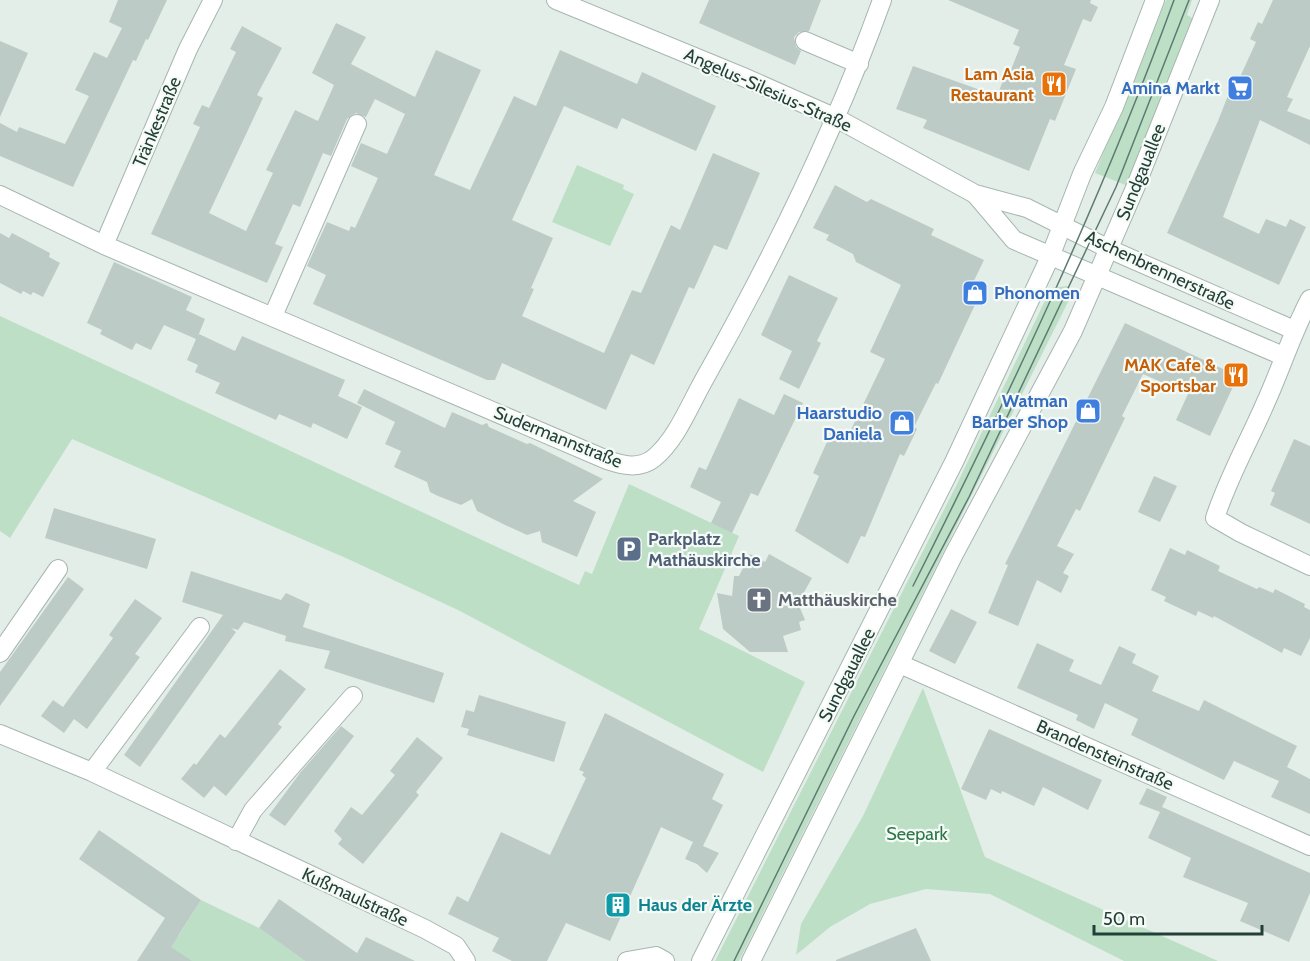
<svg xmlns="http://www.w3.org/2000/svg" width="1310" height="961" font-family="Cabin,sans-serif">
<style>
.green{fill:#bddfc6}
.building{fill:#bccbc5}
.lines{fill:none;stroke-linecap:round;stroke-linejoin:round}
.minor-casing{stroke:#a6b6b0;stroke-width:20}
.minor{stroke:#fff;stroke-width:18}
.tram{stroke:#5e7b73;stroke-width:1.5}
.labels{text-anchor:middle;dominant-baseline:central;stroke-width:4.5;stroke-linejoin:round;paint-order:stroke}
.food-label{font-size:18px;font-weight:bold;fill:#c56008;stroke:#f5faf7;text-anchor:end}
.shop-label{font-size:18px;font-weight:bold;fill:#366cbe;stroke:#f5faf7;text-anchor:end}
.street-label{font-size:18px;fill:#234038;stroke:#f5faf7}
.service-label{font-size:18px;font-weight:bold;fill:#4e5e75;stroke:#f5faf7;text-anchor:start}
.worship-label{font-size:18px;font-weight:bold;fill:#5b616d;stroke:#f5faf7;text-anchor:start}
.park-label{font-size:18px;fill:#2c7748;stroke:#f5faf7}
.culture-label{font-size:18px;font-weight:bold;fill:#0d838f;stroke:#f5faf7;text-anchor:start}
</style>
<rect width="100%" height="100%" fill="#e4eee9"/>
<path class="green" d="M1166 0H1192L1187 15 1196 20 1128 186 1095 173Z
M577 165 624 185 623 189 634 194 610 246 552 222Z
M1067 286 1073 292 739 961H715L955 488 1051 288Z
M0 316 579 585 585 571 592 574 629 484 739 536 699 629 805 682 763 772 458 610 348 559 72 439 10 538 0 531Z
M923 688 985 857 1218 961H1124L990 894 926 889 870 904 830 927 796 955 801 924 863 816Z
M201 900 259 928 305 961H185L167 945 179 935Z"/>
<path class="building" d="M118 0H167L148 40 146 39 136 61 133 60 73 187 0 156V123L17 132 19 127 65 144 89 96 75 90 94 52 107 58 122 28 109 22Z
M709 0H821L809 31 799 32 794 37 796 47 801 51 795 65 699 23Z
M948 0H1091L1090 3 1098 7 1091 22 1083 19 1064 65 1076 69 1055 121 1050 119 1029 171 923 128 927 120 896 109 913 66 997 96 1004 78 1007 80 1020 47 1013 44 1019 30Z
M1273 0H1310V46L1287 97 1293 99 1287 111 1310 120V145L1260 120 1223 217 1259 234 1266 219 1286 227 1290 219 1306 227 1279 285 1167 233 1218 121 1236 75 1240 77 1256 42 1250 39 1258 22 1262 24Z
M336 23 366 37 351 64 415 97 436 50 481 70 434 175 470 190 514 96 536 106 560 50 637 84 642 72 716 106 696 151 622 118 617 129 564 106 512 220 553 238 531 288 534 289 522 316 604 353 632 290 641 293 671 225 680 230 713 153 760 173 727 250 714 245 694 289 689 287 654 365 631 354 606 410 502 363 495 380H487L313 304 326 275 307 266 327 222 349 231 351 226 355 228 378 178 351 166 361 143 387 154 405 114 375 99 366 117 356 113 347 119 331 156 323 153 300 207 293 204 275 244 283 247 267 283 151 234 200 127 193 124 202 105 209 108 236 52 230 49 242 26 282 48 257 95 263 98 209 213 246 231 273 173 266 170 295 110 318 121 334 85 312 73Z
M0 41 28 53 0 117Z
M835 185 867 202 871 199 934 229 931 235 984 260 970 289 980 294 938 384 936 383 914 427 917 429 904 456 900 454 865 537 861 536 848 564 795 531 819 476 813 473 831 433 847 438 885 359 870 352 901 285 856 262 853 254 826 240 829 235 813 228Z
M0 233 9 238 12 233 50 253 49 257 60 263 43 297 33 292 31 295 23 291 21 294 0 283Z
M114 262 192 297 186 310 205 319 198 336 199 334 235 351 242 336 345 380 338 396 362 407 347 439 313 423 311 428 279 414 276 420 215 393 220 383 195 372 198 365 187 360 196 339 164 325 151 350 136 343 132 350 100 334 102 330 87 323Z
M789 275 838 298 817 341 821 343 799 389 779 379 792 351 761 335Z
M1125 323 1238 376 1210 436 1176 420 1188 394 1143 374 1122 416 1125 418 1080 511 1076 509 1057 546 1074 554 1063 573 1069 576 1061 593 1037 580 1018 626 988 613 1008 565 1005 564Z
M364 389 445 428 452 412 482 425 487 423 489 427 527 444 530 443 603 479 573 501 596 512 577 557 542 542 540 531 527 535 505 525 477 511 472 499 461 505 438 496 430 492 427 482 394 467 401 451 385 444 395 422 357 403Z
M784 394 803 403 758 496 751 493 732 533 711 523 721 502 690 487 699 467 706 470 739 398 774 415Z
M1294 439 1310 446V524L1270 505 1275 493 1271 491Z
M1154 476 1177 486 1160 522 1138 512Z
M54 508 156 539 147 569 45 538Z
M1170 548 1185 555 1187 550 1220 566 1218 571 1257 589 1259 587 1273 593 1275 589 1305 604 1304 607 1310 610V638L1301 656 1284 648 1282 653 1214 616 1213 618 1198 611 1196 616 1164 601 1166 597 1151 590Z
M750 554 765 562 769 554 812 578 798 603 805 620 799 622 801 630 783 636 788 652H750L723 629 717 593 732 596 734 576H739Z
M191 571 281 600 286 593 310 604 303 627 444 673 434 703 324 668 330 651 285 641 286 636 244 622 238 630 231 628 236 632 140 767 124 755 223 615 182 602Z
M68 577 84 589 0 706V672Z
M135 599 162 618 135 654 140 657 87 729 74 719 64 733 41 716 53 700 63 707 113 638 109 635Z
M951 609 977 622 955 664 929 651Z
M1037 643 1074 660 1069 671 1101 685 1119 646 1136 654 1132 663 1159 676 1152 691 1199 711 1204 700 1297 746 1287 767 1310 779V814L1271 797 1279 781 1234 761 1224 780 1131 735 1138 719 1105 703 1094 729 1076 720 1078 715 1017 688Z
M280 669 306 689 278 724 282 727 226 796 214 786 204 798 181 779 194 763 196 765 220 734 225 738Z
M479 695 566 722 554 762 467 735 469 729 461 727 466 710 474 712Z
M605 713 724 774 712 799 723 805 703 846 719 853 707 873 697 864 685 859 693 842 661 827 610 941 566 923 547 961H512L492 951 499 938 448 914 457 896 468 902 501 832 550 855 586 778 582 775 584 772 579 770Z
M341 726 354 736 285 826 269 815 300 773Z
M989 729 1102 780 1088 810 1043 787 1034 806 1002 791 1001 794 991 789 986 800 961 789Z
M417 737 443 758 416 792 419 795 363 864 338 844 342 839 334 831 351 807 362 815 395 775 390 771Z
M1147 788 1167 797 1162 807 1310 873V893L1289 942 1240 921 1248 903 1183 877 1191 858 1148 838 1160 812 1139 804Z
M99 830 201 900 171 947 192 961H137L165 918 79 859Z
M279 899 357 953 366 937 415 961H305L259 928Z
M916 928 931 961H836V960Z"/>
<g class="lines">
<g class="minor-casing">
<path id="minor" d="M556 0 741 76 836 118 975 194 1027 208 1109 249 1294 330
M805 41 859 64
M975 194 1014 240 1283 356
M0 195 104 245 607 460C622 465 639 470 654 458 677 439 690 404 705 378 773 257 835 131 882 0
M104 245 188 49 213 0
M1310 299C1292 333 1281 369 1265 404 1248 443 1228 478 1215 518L1241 533 1310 566
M273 316 357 124
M0 653 58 569
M900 664 1310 846
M0 734 92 772 425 929 456 946 466 961
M92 772 200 627
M236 841 253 810 353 696
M627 961 656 956 665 961
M701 961 954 462 1050 257 1082 174 1114 107 1155 0
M751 961 954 554 1073 331 1135 188 1210 0"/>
</g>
<use href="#minor" class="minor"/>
<path class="tram" d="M913 586C1009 395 1101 201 1174 0
M734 961 854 716 969 497 1116 187 1189 0"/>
</g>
<defs>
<g id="restaurant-square" transform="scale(1.35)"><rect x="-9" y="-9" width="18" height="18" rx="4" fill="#e8710a" stroke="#f5faf7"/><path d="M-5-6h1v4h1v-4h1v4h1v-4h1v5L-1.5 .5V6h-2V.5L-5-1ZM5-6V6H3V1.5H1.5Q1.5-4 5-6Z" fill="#fff"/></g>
<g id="supermarket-square" transform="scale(1.35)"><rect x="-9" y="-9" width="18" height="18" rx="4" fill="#3f7fe0" stroke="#f5faf7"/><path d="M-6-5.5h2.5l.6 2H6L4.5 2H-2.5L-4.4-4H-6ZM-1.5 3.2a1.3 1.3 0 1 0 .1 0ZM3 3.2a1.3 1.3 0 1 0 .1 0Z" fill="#fff"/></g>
<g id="shop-square" transform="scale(1.35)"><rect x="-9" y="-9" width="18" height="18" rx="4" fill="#3f7fe0" stroke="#f5faf7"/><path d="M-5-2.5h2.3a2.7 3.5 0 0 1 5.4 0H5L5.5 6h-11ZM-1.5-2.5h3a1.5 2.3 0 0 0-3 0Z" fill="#fff"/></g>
<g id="parking-square" transform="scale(1.35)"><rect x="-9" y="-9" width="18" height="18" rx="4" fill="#5c6f8a" stroke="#f5faf7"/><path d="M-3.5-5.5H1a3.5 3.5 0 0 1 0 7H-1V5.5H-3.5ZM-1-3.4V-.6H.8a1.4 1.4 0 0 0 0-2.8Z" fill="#fff"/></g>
<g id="church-square" transform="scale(1.35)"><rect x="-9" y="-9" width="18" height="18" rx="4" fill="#6b7280" stroke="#f5faf7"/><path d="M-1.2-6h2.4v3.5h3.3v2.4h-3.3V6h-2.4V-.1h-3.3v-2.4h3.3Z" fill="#fff"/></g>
<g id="building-square" transform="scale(1.35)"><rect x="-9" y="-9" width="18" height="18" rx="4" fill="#0f9aa8" stroke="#f5faf7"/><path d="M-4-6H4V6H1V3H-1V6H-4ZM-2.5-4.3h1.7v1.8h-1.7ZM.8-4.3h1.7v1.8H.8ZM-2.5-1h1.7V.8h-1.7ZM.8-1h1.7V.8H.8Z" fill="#fff"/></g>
</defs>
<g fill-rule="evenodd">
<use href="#restaurant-square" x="1054" y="84"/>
<use href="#supermarket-square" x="1240" y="88"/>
<use href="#shop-square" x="975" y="293"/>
<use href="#restaurant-square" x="1236" y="375"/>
<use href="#shop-square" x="1088" y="411"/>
<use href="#shop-square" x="902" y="423"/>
<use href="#parking-square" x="629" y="549"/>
<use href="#church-square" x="759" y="600"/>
<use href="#building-square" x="618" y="905"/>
</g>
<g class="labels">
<g class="food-label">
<text x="1034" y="74">Lam Asia<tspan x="1034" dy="21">Restaurant</tspan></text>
<text x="1216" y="365">MAK Cafe &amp;<tspan x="1216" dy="21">Sportsbar</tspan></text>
</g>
<g class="shop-label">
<text x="1220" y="88">Amina Markt</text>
<text x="994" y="293" text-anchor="start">Phonomen</text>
<text x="1068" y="401">Watman<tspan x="1068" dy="21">Barber Shop</tspan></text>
<text x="882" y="413">Haarstudio<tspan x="882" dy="21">Daniela</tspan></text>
</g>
<g class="street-label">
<text transform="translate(768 90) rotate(24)">Angelus-Silesius-Straße</text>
<text transform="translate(157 122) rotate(-67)">Tränkestraße</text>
<text transform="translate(1141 172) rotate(-68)">Sundgauallee</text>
<text transform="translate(1160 270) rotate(25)">Aschenbrennerstraße</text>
<text transform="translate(558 437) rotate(22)">Sudermannstraße</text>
<text transform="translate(847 675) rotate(-63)">Sundgauallee</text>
<text transform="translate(1105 755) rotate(24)">Brandensteinstraße</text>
<text transform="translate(355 897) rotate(25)">Kußmaulstraße</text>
</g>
<g class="service-label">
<text x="648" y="539">Parkplatz<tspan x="648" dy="21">Mathäuskirche</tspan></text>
</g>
<g class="worship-label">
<text x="778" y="600">Matthäuskirche</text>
</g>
<g class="park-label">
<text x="917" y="834">Seepark</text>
</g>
<g class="culture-label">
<text x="638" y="905">Haus der Ärzte</text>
</g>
</g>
<path d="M1094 925v9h168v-9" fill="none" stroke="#234038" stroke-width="3"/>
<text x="1103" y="925" font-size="18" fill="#234038" stroke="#f5faf7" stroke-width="4.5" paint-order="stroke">50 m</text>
</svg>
